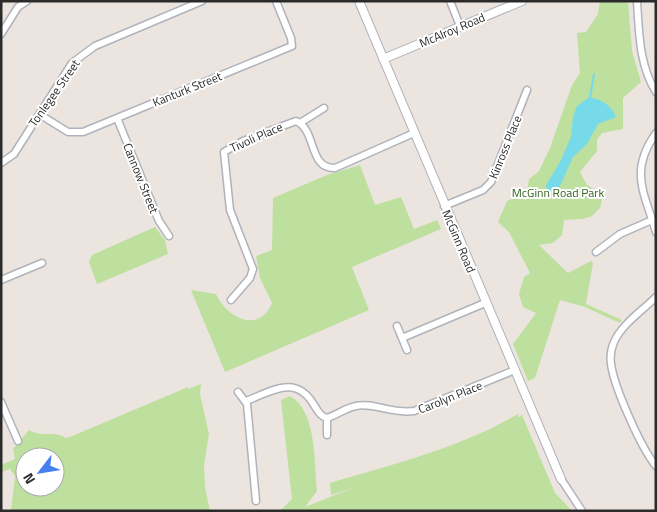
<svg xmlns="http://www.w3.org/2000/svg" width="657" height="512" font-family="'Titillium Web',sans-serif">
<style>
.green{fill:#bde09e;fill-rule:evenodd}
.water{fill:#77dae9}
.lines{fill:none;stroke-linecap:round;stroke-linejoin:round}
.stream{stroke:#77dae9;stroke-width:2}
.minor-casing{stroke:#afb3bb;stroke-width:9}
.tertiary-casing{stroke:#afb3bb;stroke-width:10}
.minor{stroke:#fff;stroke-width:6}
.tertiary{stroke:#fff;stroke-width:8}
.labels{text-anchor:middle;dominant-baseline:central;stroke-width:4;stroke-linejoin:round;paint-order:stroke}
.street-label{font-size:12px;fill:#2b2b2b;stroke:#fff}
.park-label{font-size:12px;fill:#37651e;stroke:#fff}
</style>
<rect width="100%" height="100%" fill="#ece4de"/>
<path class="green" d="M600 1H628L632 51 641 82 623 98V129L602 133 597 140V151L580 172 587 185 599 192 602 199 600 208 592 216 583 219 564 220 562 235 553 243 539 245 568 273 591 261 593 263 586 304 622 320 620 323 585 307 560 300 535 378 528 381 513 344 536 313 523 307 519 294 524 277 530 273 509 232 498 222 507 201 516 197 526 200 529 179 539 171 550 148 572 85 580 73 577 33 586 32 598 14Z
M360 165 375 205 401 197 414 229 437 220 441 229 352 267 369 310 225 372 191 290 216 294C226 317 259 335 272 303L260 278 256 256 272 250 273 198 327 175Z
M155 227 165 240 168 254 97 284 89 262 92 255Z
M201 384 200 394 209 434 204 465 205 487 210 511H11L15 476 10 469 1 472V465L15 459 13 449 29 430C42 438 54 430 66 438L70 437 188 387V389ZM25 457H55V487H25Z
M290 396C317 411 314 463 317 491L305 507 355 487 331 495 330 483C394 464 460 448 518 414L519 417 522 415 555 493 572 511H280L292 499 281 400Z"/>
<path class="water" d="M588 98C600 97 613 107 616 117L598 124 587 144 573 157 555 197H548L546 185 560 162 571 137 573 117 577 106Z"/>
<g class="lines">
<path class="stream" d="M590 98 594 74"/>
<g class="minor-casing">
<path id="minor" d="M450 1 460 26
M637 1C639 32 639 65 656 92
M1 34 18 7 27 1
M39 114 68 132H83L292 46 291 38 276 1
M117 118 159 221 169 236
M300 123 324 108
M656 133C629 171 644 192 656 232
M1 163 14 154 72 63 95 46 202 1
M444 206 483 190 491 182 527 90
M596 252 620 234 652 220
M1 280 42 263
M656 297C643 310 622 324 614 342 611 349 610 357 611 364 614 387 641 448 656 466
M231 300 250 278 253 269 230 210 224 152 243 141 296 121C317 130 308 169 335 168L414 133
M397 326 402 338
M407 350 402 338 485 303
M238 392 247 404 256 501
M246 401C272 391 296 374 314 405 318 411 320 416 327 418 337 415 345 408 356 406 373 402 392 414 414 411L515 370
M1 402 18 441
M327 435V418
M561 479 582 511"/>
</g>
<g class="tertiary-casing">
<path id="tertiary" d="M359 1 561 479
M383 59 522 1"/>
</g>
<use href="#minor" class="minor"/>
<use href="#tertiary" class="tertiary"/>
</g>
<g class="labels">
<g class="street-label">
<text transform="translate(452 30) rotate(-23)">McAlroy Road</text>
<text transform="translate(187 89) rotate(-22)">Kanturk Street</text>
<text transform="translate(54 93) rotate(-55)">Tonlegee Street</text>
<text transform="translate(256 137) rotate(-24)">Tivoli Place</text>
<text transform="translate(505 147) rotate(-68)">Kinross Place</text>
<text transform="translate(141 178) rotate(68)">Cannow Street</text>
<text transform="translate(459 241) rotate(67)">McGinn Road</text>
<text transform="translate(450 397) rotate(-22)">Carolyn Place</text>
</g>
<g class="park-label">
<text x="558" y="192">McGinn Road Park</text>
</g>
</g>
<rect width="657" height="512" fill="none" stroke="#2b2b2b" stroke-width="5"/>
<g transform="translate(40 472) rotate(239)"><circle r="24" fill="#ffffff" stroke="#aaaaaa"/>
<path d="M0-4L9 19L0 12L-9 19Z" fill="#477ef0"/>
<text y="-8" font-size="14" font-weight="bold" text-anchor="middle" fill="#2b2b2b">N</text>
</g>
</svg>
